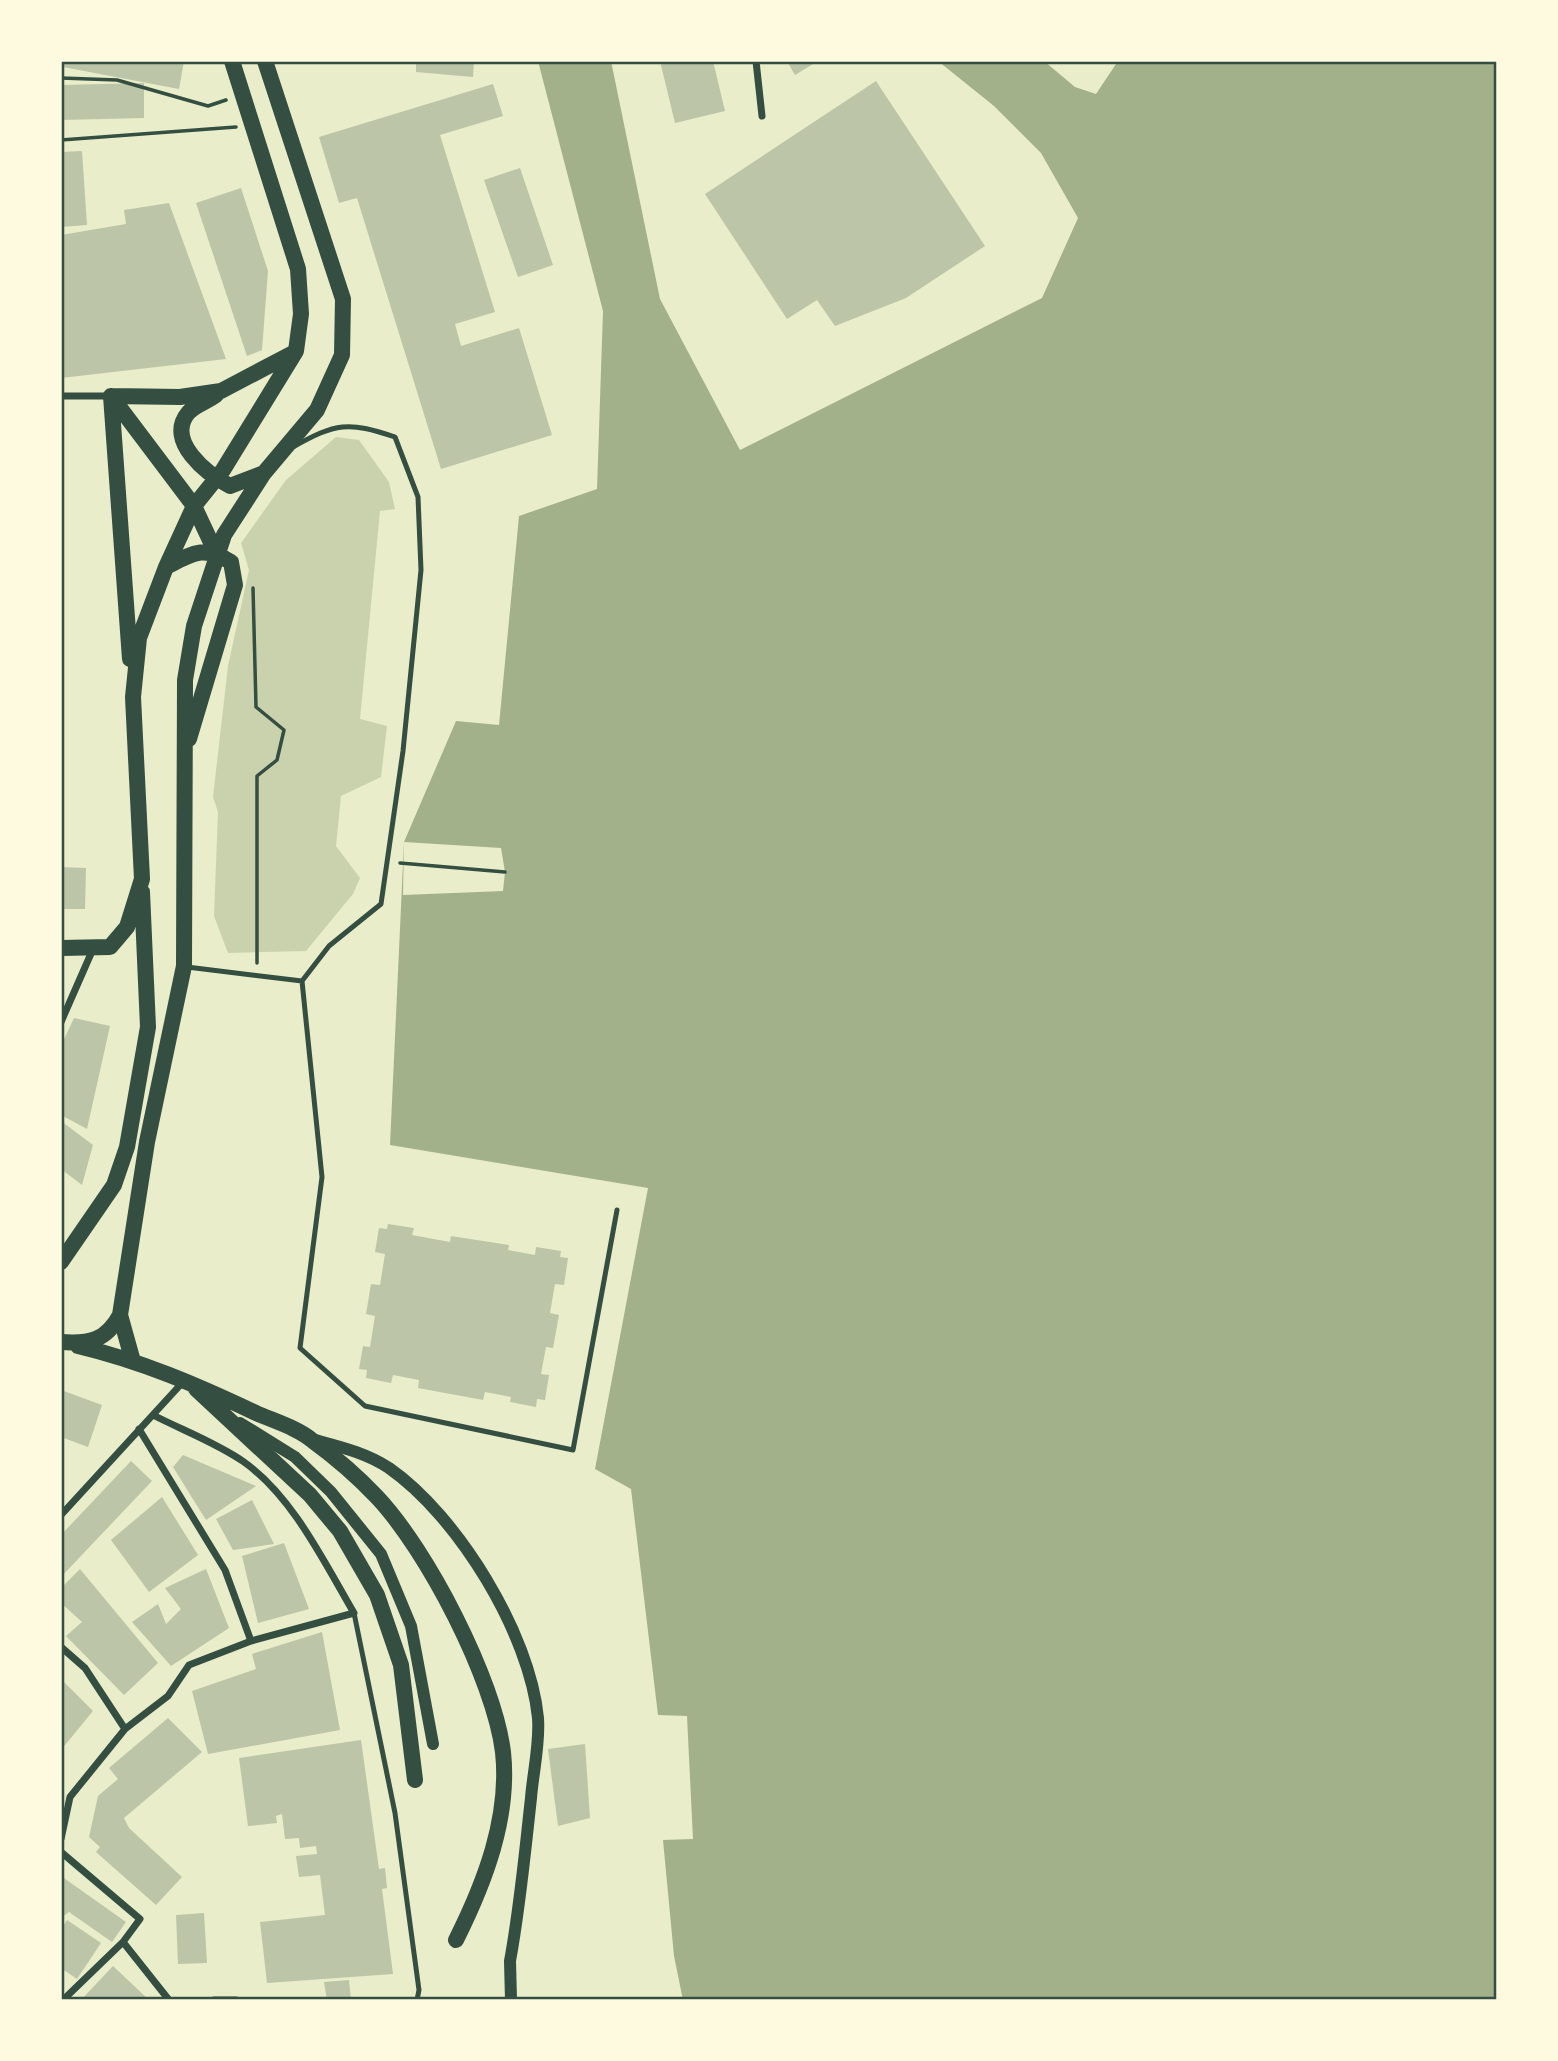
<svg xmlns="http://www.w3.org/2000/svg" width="1558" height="2061" font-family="'Roboto Condensed',sans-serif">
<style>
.green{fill:#cad2ad}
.water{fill:#a3b18a}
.pier{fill:#e9edc9}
.building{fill:#bcc5a7}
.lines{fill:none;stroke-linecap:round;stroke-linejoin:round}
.path{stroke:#344e41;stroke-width:3.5}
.service{stroke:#344e41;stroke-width:5}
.minor{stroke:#344e41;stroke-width:7}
.tertiary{stroke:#344e41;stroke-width:12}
.primary{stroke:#344e41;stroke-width:16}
.neatline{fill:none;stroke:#344e41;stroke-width:2.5}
</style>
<rect width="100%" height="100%" fill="#e9edc9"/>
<path class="green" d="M336 437 359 440 389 482 395 509 380 511 360 719 387 726 381 777 341 796 336 846 360 878 353 894 306 951 228 953 214 916 218 812 213 797 228 666 249 570 241 543 286 480Z"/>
<path class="water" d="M538 61H611L660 299 740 450 1042 298 1078 218 1041 153 994 106 938 61H1044L1075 87 1096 94 1118 61H1497V2000H683L674 1956 663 1840 693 1839 687 1716 658 1715 631 1489 595 1469 648 1188 390 1145 404 842 456 721 499 725 519 516 597 489 603 311Z"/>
<path class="pier" d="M404 842 501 848 505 872 503 891 403 895Z"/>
<path class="building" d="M64 61H184L179 89 63 67Z
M416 61H474L473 77 416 72Z
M660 61H713L725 111 675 123Z
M787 61H818L795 75Z
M876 81 985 246 906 298 835 326 817 300 787 319 705 194Z
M144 83V118L61 120V85Z
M493 84 503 116 440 135 495 312 455 324 461 346 519 328 552 435 441 469 357 198 339 203 319 137Z
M82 151 87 225 61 227V152Z
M520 168 553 265 518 277 484 180Z
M241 188 268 271 262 350 247 356 196 203Z
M169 203 226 359 61 378V235L126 224 124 210Z
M61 867 86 868 85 909H61Z
M74 1018 110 1026 87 1129 61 1115V1046Z
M61 1121 93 1145 82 1185 61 1169Z
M388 1224 414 1228 412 1235 450 1242 451 1236 509 1245 508 1250 535 1255 536 1247 561 1251 560 1257 568 1258 564 1285 555 1284 550 1313 559 1315 553 1348 546 1347 541 1374 549 1375 545 1400 537 1399 536 1407 510 1402 511 1397 485 1392 483 1400 418 1388 419 1380 393 1375 391 1383 366 1378 367 1370 359 1369 363 1346 370 1347 375 1316 366 1314 371 1284 380 1285 385 1254 375 1252 379 1228 387 1229Z
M61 1390 102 1405 88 1447 61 1437Z
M183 1455 256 1486 206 1520 173 1467Z
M131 1461 152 1481 61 1577V1535Z
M162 1497 198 1555 149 1592 111 1540Z
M252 1500 274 1544 233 1550 216 1519Z
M284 1543 309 1609 258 1623 242 1556Z
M80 1569 158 1663 124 1695 66 1636 82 1622 61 1603V1588Z
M206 1569 229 1628 171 1666 132 1622 158 1604 166 1624 181 1609 165 1588Z
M322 1632 340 1730 208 1754 192 1691 256 1669 252 1654Z
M61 1679 93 1711 61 1750Z
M168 1718 202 1752 124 1818 129 1828 182 1877 156 1905 96 1852 100 1847 89 1837 98 1796 118 1779 109 1768Z
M361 1740 379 1869 385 1868 387 1888 382 1889 393 1974 267 1983 260 1922 325 1915 320 1875 299 1877 296 1856 317 1854 316 1846 300 1848 299 1838 285 1839 282 1814 276 1816 277 1823 248 1826 239 1758Z
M585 1744 590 1818 558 1826 548 1749Z
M61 1876 126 1922 112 1942 69 1912 61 1918Z
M204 1913 207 1963 178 1964 176 1915Z
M67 1920 101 1943 77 1979 61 1968V1929Z
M113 1966 149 2000H81Z
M349 1980 351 2000H327L324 1982Z"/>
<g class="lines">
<path class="path" d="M61 78 117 80 208 106 226 100
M61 140 236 127
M253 588 256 707 284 730 277 760 257 776V963
M400 863 505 872"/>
<path class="service" d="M293 447C336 423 348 421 395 437L418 497 421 570 403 751 381 904 329 946 302 981 322 1177 300 1348 365 1406 573 1450 617 1210
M187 967 302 981
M354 1613 395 1813 419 1990 417 2000"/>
<path class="minor" d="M756 61 762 116
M61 396H111
M61 1022 93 949
M139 1429 225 1570 251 1641
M61 1515 183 1382
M61 1647 85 1668 125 1729
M61 1839 70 1797 125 1729 168 1696 189 1665 251 1641 354 1613C324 1562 293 1497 244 1462 217 1443 182 1430 153 1415
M61 1852 140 1919 123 1942 63 2000
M123 1942 169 2000
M214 2000H236"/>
<path class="tertiary" d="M240 1423 295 1457 331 1492 381 1554 411 1626 433 1744
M315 1440C341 1447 366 1453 389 1468 458 1516 530 1634 538 1718 540 1744 533 1772 531 1798 525 1852 520 1907 510 1961L511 2000"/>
<path class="primary" d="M216 395C207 402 195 405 188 413 165 441 207 474 230 486L264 473
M111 396 130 659
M111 396 180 397 221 391 295 352
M111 396 194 506 216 553
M166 567C193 553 203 545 231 562L235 585 189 739
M61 948 110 947 127 927 142 879 133 697 139 638 166 567 194 506 223 470 296 351 301 314 298 269 232 61
M61 1262 114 1185 127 1147 148 1027 142 892
M120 1315 132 1358
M61 1342C89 1344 106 1341 120 1315L147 1142 184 966 185 680 194 626 224 535 264 473 317 410 342 355 343 299 265 61
M78 1346C141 1361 197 1385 256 1413 274 1421 298 1428 313 1441 335 1457 358 1477 377 1497 427 1550 494 1679 503 1752 510 1817 485 1882 456 1940
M196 1389 310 1495 340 1531 377 1595 401 1665 415 1780"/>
</g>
<rect width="1558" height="2061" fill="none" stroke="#fefae0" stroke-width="126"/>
<rect x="63" y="63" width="1432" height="1935" class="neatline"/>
</svg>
